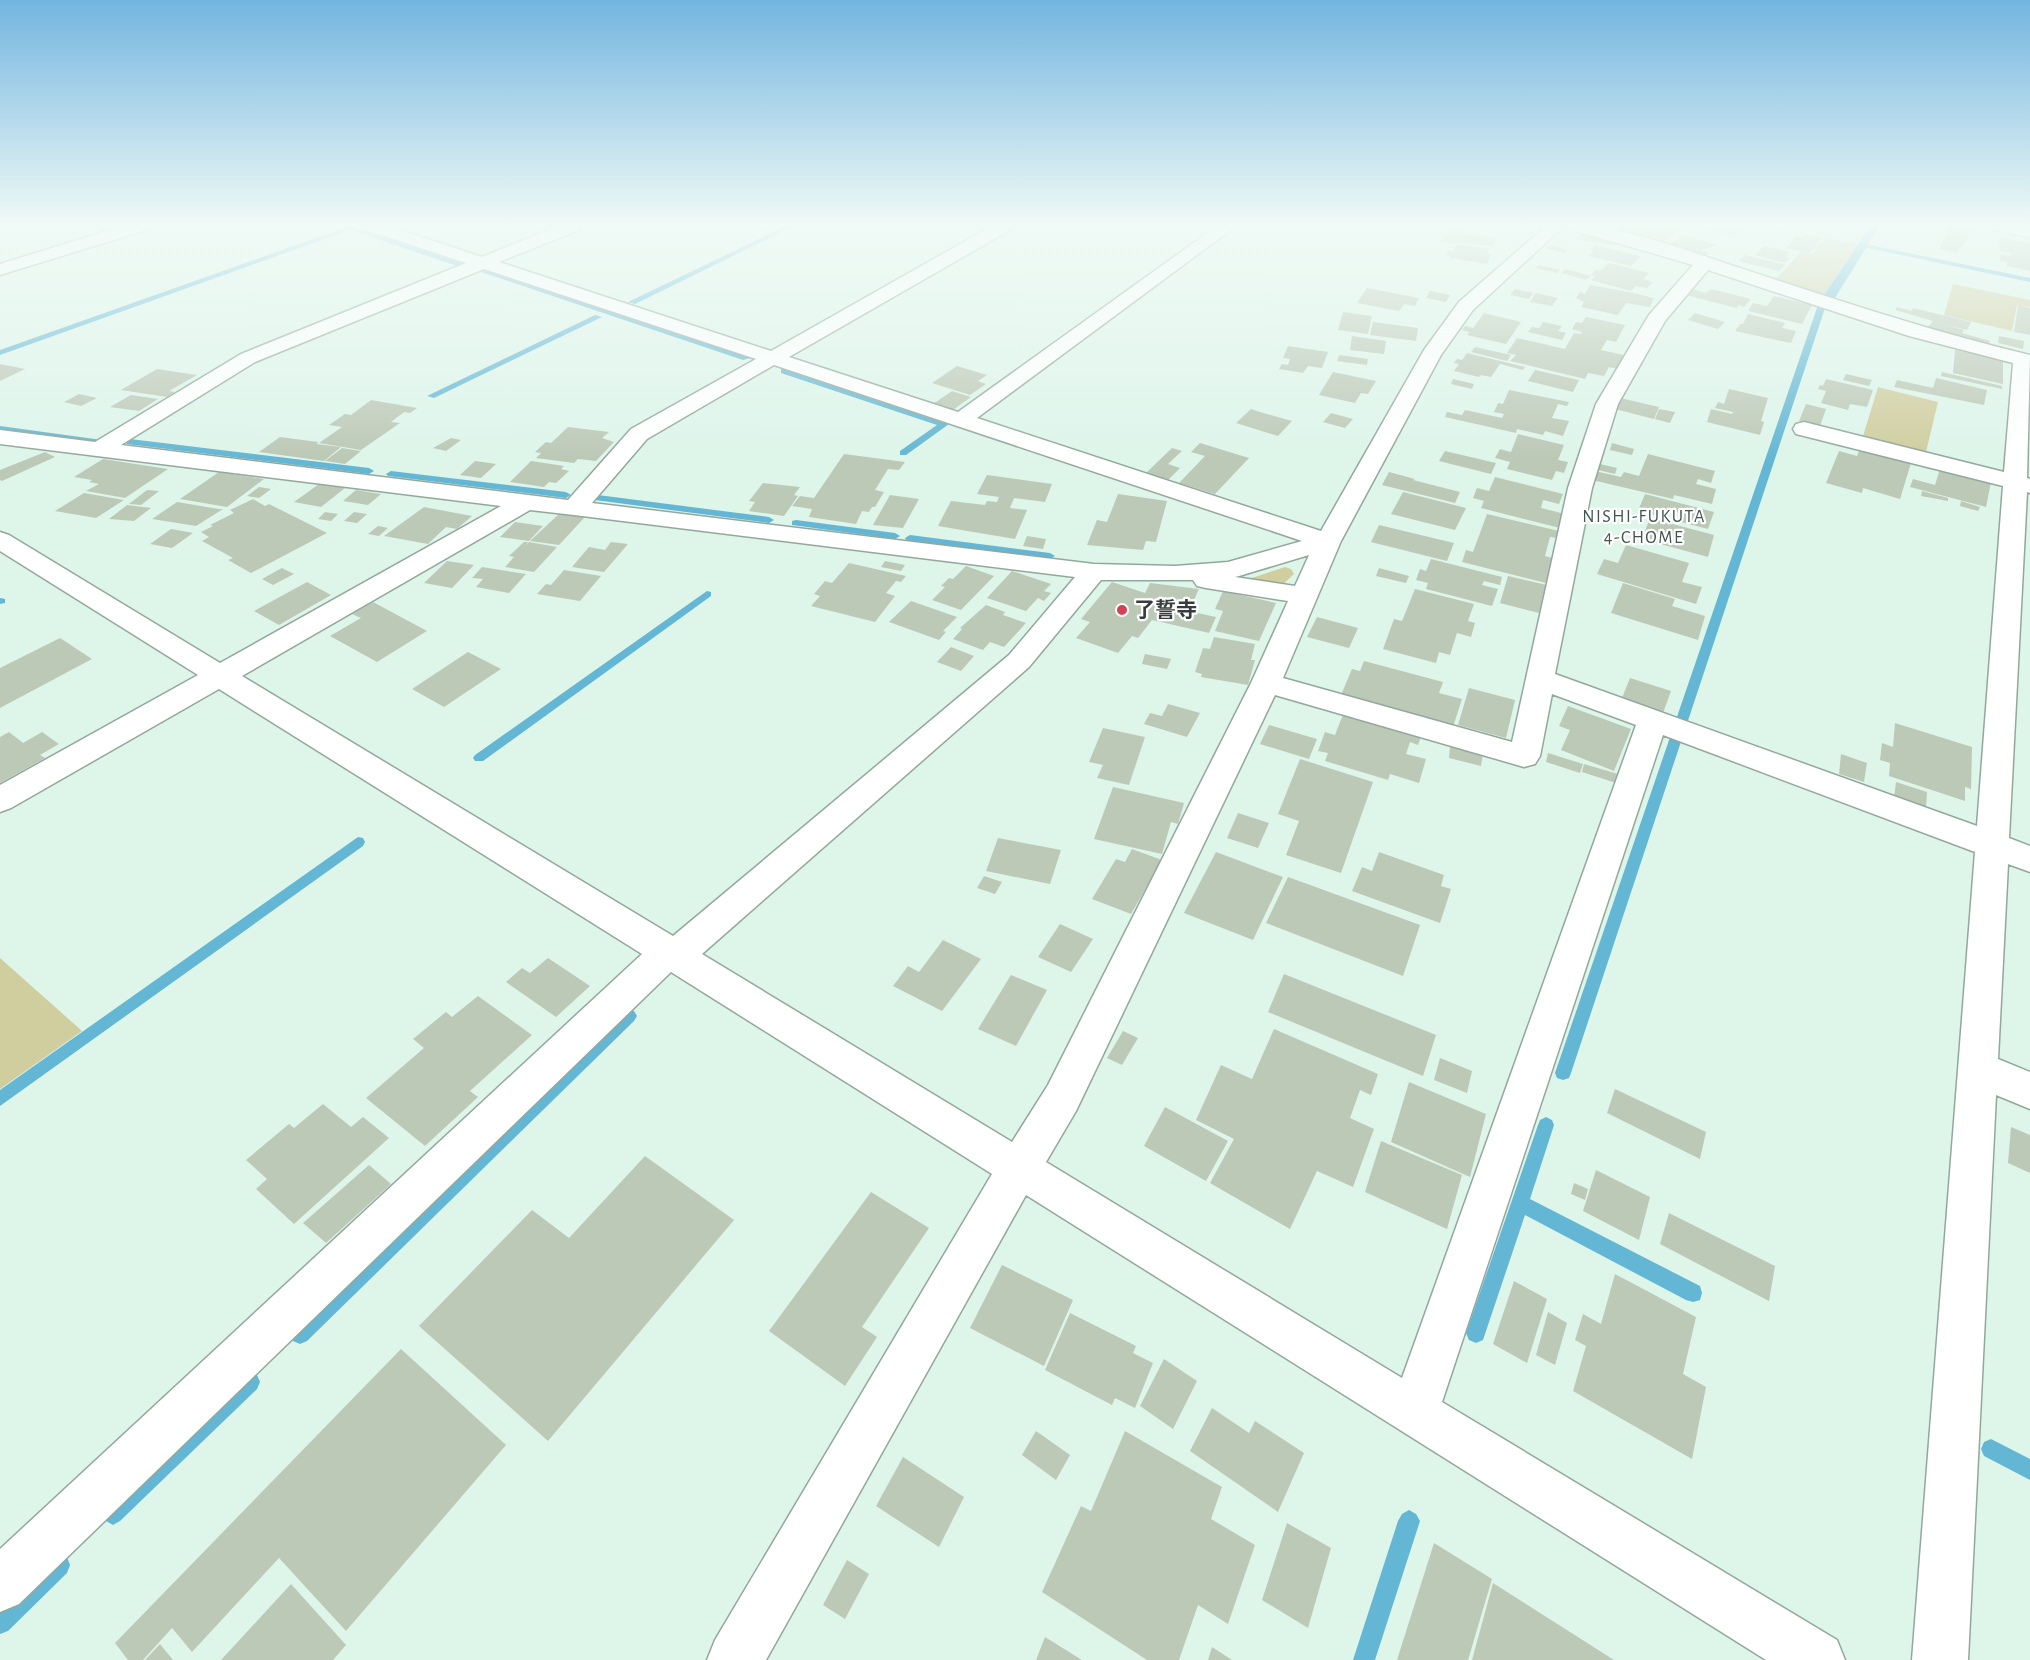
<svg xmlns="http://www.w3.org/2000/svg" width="2030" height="1660" font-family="'Alegreya Sans','Noto Sans JP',sans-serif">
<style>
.green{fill:#d0cd9f}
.water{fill:#64b7d4}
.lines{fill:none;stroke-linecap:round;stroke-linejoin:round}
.stream{fill:#64b7d4;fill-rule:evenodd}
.building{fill:#bdc9b7}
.minor-casing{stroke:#93a89d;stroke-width:3}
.minor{fill:#fff;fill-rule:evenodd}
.poi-dot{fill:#d24155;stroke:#fff;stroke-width:2}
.labels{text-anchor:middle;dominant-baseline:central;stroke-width:4.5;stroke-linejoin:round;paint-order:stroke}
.far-neighbourhood-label{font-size:18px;letter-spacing:1.5px;fill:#42554c;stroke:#fff}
.poi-label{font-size:21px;font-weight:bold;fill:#353e3a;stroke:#fff;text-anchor:start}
</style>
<rect width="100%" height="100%" fill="#def5ea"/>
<path class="green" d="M1623 226H1664L1679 229 1660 244 1614 232Z
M1825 237 1857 244 1822 298 1773 282 1801 252 1812 254Z
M1953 284 2030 300V307L2017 305 2012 331 1944 315Z
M1878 387 1938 402 1926 452 1863 436Z
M1285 567 1291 569 1294 574 1279 588 1246 580Z
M0 958 82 1031 0 1089Z"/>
<path class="water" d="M1870 226H1880L1833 301 1822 298Z
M0 426 102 440 95 443 0 432Z"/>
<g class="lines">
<path class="stream" d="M342 226H351L467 265 460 267 348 229 347 231 0 355V350L344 228Z
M786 226H794L635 304 628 302Z
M1860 243 2030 278V282L1858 246V244Z
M481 267 749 356 750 358 743 360 478 271 477 269Z
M1822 303 1826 305 1571 1073 1569 1078 1563 1080 1557 1078 1555 1073 1818 305Z
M595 315 602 317 434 398 427 396Z
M781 369H787L949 424 906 455H900V451L937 425 781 373Z
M130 439 369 468 374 471 369 474 127 444V440Z
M391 471 566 492 571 495 566 498 388 476 386 474Z
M598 495 769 517 774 520 769 523 595 500 593 498Z
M796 520 895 533 900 536 895 539 792 525V521Z
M910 535 1050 553 1055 556 1050 559 906 540 905 538Z
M707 591 711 592V596L483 761H475L473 758 475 755Z
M0 598 5 599V603L0 604Z
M358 837 363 838 365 842 363 846 0 1106V1090Z
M629 1009 634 1011 637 1016 634 1021 307 1341 300 1344 293 1341 290 1334 293 1327 624 1011Z
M1546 1117 1552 1120 1554 1125 1530 1199 1700 1286 1702 1293 1700 1300 1693 1302 1686 1300 1525 1215 1483 1340 1476 1343 1469 1340 1466 1333 1538 1125 1540 1120Z
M250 1372 257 1375 260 1382 257 1389 120 1521 113 1525 106 1521 102 1514 106 1507 243 1375Z
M1991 1439 2030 1459V1480L1984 1456 1981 1449 1984 1442Z
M1409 1510 1416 1514 1420 1521 1375 1660H1353L1398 1521 1402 1514Z
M59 1554 67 1557 70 1565 67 1573 8 1631 0 1634V1607L51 1557Z"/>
</g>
<path class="building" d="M1451 226H1465L1463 233 1449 231Z
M1715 226H1746L1739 235 1732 233 1730 235 1711 231Z
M1951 226 1972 228 1963 247H1960L1957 253 1939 249Z
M1448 232 1495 238 1494 246 1443 241Z
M1582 232 1620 238 1612 245 1576 239Z
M1682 235 1718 245 1700 250 1710 253 1702 258 1668 246Z
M1806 235 1822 238 1810 253 1786 248 1796 236 1803 238Z
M2000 238 2030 243V271L2007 266V262L2000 261 2001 254 2011 256V253L1999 251Z
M1457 244 1489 249 1487 254H1491L1487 264 1450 258 1451 256 1446 255 1448 251H1453Z
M1551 245 1569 250 1564 253 1546 248Z
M1595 245 1606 248 1641 256 1631 266 1588 256 1594 251 1590 250Z
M1764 246 1790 252 1786 257 1790 258 1786 262H1781L1755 255Z
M1745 255 1786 265 1779 271 1738 261Z
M1609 263 1649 273 1643 279 1653 282 1647 288 1636 286 1631 291 1591 280 1595 276 1590 275 1596 270 1600 271Z
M1539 265 1560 270 1557 273 1535 268Z
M1565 269 1591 276 1586 280 1561 273Z
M1590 285 1629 292 1654 298 1650 307 1626 303 1618 315 1581 307 1584 302 1576 298 1580 292 1585 294Z
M1367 288 1419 298 1415 306 1404 304 1399 311 1357 303Z
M1688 288 1706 293 1711 289 1751 299 1744 307 1739 305 1736 308 1682 294Z
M1515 289 1533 293 1529 299 1510 295Z
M1430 291 1450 295 1446 302 1426 298Z
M1536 293 1558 298 1552 306 1530 302Z
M1774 296 1812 305 1802 324 1748 311 1753 303 1767 306Z
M2018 305 2030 308V335L2014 332Z
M1897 307 1912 311 1913 308 1971 322 1967 330 1942 324 1964 330 1962 333 1990 341 1987 345 1925 330 1933 321 1895 310Z
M1343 312 1372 316 1368 334 1338 330Z
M1484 313 1521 322 1506 344 1467 335 1470 332 1462 330 1465 326 1473 328Z
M1695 313 1725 322 1718 329 1688 320Z
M1748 314 1785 323 1782 328 1796 331 1791 343 1735 331 1740 324H1743Z
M1586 317 1625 325 1616 342 1607 340 1601 350 1624 355 1618 369 1609 367 1604 376 1588 373 1585 379 1510 361 1516 355 1507 353 1517 338 1565 349 1574 333 1581 334 1582 332 1572 329 1576 322 1582 323Z
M1373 322 1418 328 1416 341 1370 335Z
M1543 322 1562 326 1558 331 1566 333 1562 340 1528 332 1532 327 1539 328Z
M1352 336 1386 341 1384 354 1350 350Z
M1999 336 2024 341 2023 349 1998 343Z
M1288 346 1328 352 1322 368 1308 366 1303 373 1279 369 1282 364 1288 365 1290 359 1283 358Z
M1475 347 1511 355 1507 361 1471 352Z
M1955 350 2003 360V384L1953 373Z
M1467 353 1525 367 1523 370 1500 364 1491 377 1481 375 1479 377 1454 371 1459 364 1454 363 1457 359 1462 360Z
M1339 355 1368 359 1367 365 1337 361Z
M0 364 25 369 0 381Z
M957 366 987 375 978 381 986 384 970 395 932 383Z
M157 369 197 375 169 391 175 392 167 397 121 390Z
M1535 370 1579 380 1573 392 1528 381Z
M1333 372 1376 381 1368 394 1361 393 1355 403 1319 395Z
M1942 372 2002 386V389L1941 376Z
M1846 374 1872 380 1869 386 1843 380Z
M1936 378 1987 390 1984 405 1894 387 1897 380 1933 388Z
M1453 379 1474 384 1472 389 1451 384Z
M1826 379 1873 390 1867 407 1850 404 1848 410 1821 403 1826 391 1818 389 1820 385 1823 386Z
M1729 389 1768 398 1761 421 1764 422 1760 435 1707 422 1711 409 1732 414 1733 412 1715 408 1718 402 1724 404Z
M1509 390 1569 402 1567 406 1558 404 1552 418 1569 421 1563 436 1545 431 1543 435 1517 429 1516 433 1445 417 1447 412 1462 415 1465 410 1502 418 1504 414 1494 412 1498 403 1503 404Z
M952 391 971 397 953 410 933 404Z
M79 394 97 398 81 406 64 402Z
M131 395 158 399 139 411 110 407Z
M1620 398 1659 407 1654 419 1615 409Z
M371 400 417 408 410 413 404 412 391 422 400 423 361 450 319 443 342 427 329 425 345 414 351 415Z
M1806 404 1826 409 1820 426 1799 421Z
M1251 409 1260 412 1292 421 1278 436 1236 423Z
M1659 409 1675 412 1670 423 1655 419Z
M1331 413 1353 419 1345 428 1323 422Z
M568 427 609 432 602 438 614 442 596 461 578 459 574 463 536 458 541 453 535 452 546 442 551 443Z
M1518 434 1564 445 1558 460 1568 462 1564 473 1556 471 1552 480 1507 469 1510 462 1495 458 1500 449 1511 452Z
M280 437 318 442 317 444 341 447 324 461 259 452Z
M451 438 461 440 446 451 433 448Z
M1200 443 1249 458 1215 494 1179 483 1205 456 1191 452Z
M1612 443 1634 449 1632 455 1610 450Z
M342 448 361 451 345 464 325 461Z
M1172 448 1182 451 1168 464 1180 468 1168 480 1146 473Z
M1860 449 1911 463 1900 499 1863 488 1862 493 1826 483 1839 451 1857 456Z
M1445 451 1496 463 1491 474 1439 461Z
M45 452 55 457 2 481 0 480V470Z
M844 454 905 462 899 470 888 469 875 490 884 492 875 507H872L869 512 862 511 856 524 809 517 812 509 792 506 800 496 814 498Z
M1648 454 1715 471 1711 483 1698 479 1696 484 1716 489 1712 504 1674 495 1673 499 1592 480 1595 471 1621 477 1624 472 1639 476Z
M103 459 168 469 125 498 86 491 99 484 89 482 92 480 74 477Z
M475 461 496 464 481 478 460 475Z
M531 461 564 466 561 469 569 471 556 483 549 482 544 487 510 482Z
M1600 464 1617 468 1615 474 1598 470Z
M1940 469 1991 482 1986 507 1910 487 1913 479 1935 485Z
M219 472 264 479 227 507 180 499Z
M1389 472 1415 479 1413 480 1460 492 1455 503 1382 485Z
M987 475 1052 484 1045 502 1014 498 1010 508 1027 510 1015 539 938 526 951 501 985 505 987 501 997 502 999 497 977 494Z
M1495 477 1563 494 1559 504 1543 500 1541 508 1565 514 1560 528 1481 508 1484 501 1473 498 1477 488 1489 491Z
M763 483 800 487 794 495 798 496 784 516 749 511 755 502 749 501Z
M319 484 345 488 321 507 294 502Z
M259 487 271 489 259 498 247 496Z
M147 490 159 491 141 505 129 504Z
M356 490 381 494 368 505 343 501Z
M1922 491 1948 498V501L1921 496Z
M1403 492 1466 508 1455 530 1391 514Z
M84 493 124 500 96 518 55 511Z
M1118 494 1167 501 1156 542 1146 541 1143 550 1087 545 1097 520 1107 522Z
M1645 494 1714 512 1708 529 1681 522 1684 514 1665 509 1662 517 1638 511Z
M890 495 919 499 903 528 873 525Z
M253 499 265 506 269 504 327 533 251 573 228 560 233 558 202 541 209 537 201 532 213 526 210 525 234 513 230 510Z
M1961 501 1980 507 1978 511 1960 506Z
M177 502 219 509H223L196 526 152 519Z
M127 505 151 508 134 521 109 519Z
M424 507 472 516 457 529 446 527 428 544 384 536Z
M325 512 338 514 331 521 318 519Z
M354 512 367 514 357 523 344 521Z
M559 514 585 517 559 545 530 541Z
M1487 514 1559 531 1557 538 1550 537 1545 556 1552 558 1546 583 1462 562 1466 550 1473 552Z
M1650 518 1714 535 1708 557 1642 539Z
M515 522 543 526 529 541 500 537Z
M1379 525 1454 543 1447 561 1371 542Z
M378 526 388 528 379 536 368 534Z
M171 529 193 533 172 548 150 544Z
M1027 536 1046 539 1043 549 1023 546Z
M524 542H528L526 545 529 542 557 547 534 572 505 567 514 557 509 556Z
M611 542 628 544 604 572 572 567 589 547 605 550Z
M1626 545 1689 563 1682 582 1702 587 1696 604 1597 574 1604 559 1618 563Z
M1431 559 1502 577 1500 585 1484 581 1482 585 1498 589 1492 606 1426 589 1428 583 1416 580 1420 569 1426 571Z
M447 561 474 565 452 588 424 583Z
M885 561 905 565 901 571 881 567Z
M849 563 906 576 901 582 896 581 886 593 895 596 875 622 811 606 820 596 814 594 825 581 832 583Z
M966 566 994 576 961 610 932 600 945 587 941 586 949 578 953 579Z
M482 567 526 574 509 593 476 587 483 579 472 578Z
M282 568 294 574 273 585 262 579Z
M1379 568 1409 576 1406 583 1376 576Z
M564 570 601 576 580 601 537 594 546 584 551 585Z
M1012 571 1051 584 1044 591 1051 593 1044 601 1038 598 1026 611 987 598Z
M1508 576 1547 585 1539 613 1500 603Z
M307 582 331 595 279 625 254 611Z
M1112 582 1145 593 1150 583 1199 589 1189 611 1216 617 1209 633 1152 620 1138 638 1132 636 1118 653 1076 638 1090 622 1081 619Z
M1623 583 1675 599 1672 606 1705 616 1698 640 1611 613Z
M1415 589 1474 604 1468 621 1475 623 1471 637 1457 633 1450 655 1439 652 1436 663 1383 649 1394 619 1402 621Z
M1223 591 1276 603 1259 641 1215 631 1223 611 1215 609Z
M911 601 957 617 943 631 946 632 939 640 889 622Z
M373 602 427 631 377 662 330 636 361 618 352 614Z
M986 605 1005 612 1003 615 1026 623 1004 647 990 642 983 650 953 639 962 629 960 628Z
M1317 617 1358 628 1349 648 1307 637Z
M1214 637 1255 644 1251 660H1255L1248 685 1201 677 1202 674 1195 672 1203 648 1210 649Z
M60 638 92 659 0 708V668Z
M951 647 974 656 961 671 937 662Z
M468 652 501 669 444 707 412 689Z
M1145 654 1171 659 1167 669 1142 664Z
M1364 661 1443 682 1439 693 1462 699 1453 727 1341 695 1352 669 1360 671Z
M1630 678 1671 691 1663 713 1622 698Z
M1469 688 1515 700 1506 738 1458 725Z
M1168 704 1200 713 1187 737 1144 724 1150 713 1162 716Z
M1568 706 1631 729 1614 771 1561 750 1570 730 1559 726Z
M1344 712 1422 734 1418 745 1410 742 1406 754 1426 759 1419 783 1390 774 1388 780 1325 761 1328 753 1318 751 1325 732 1335 735Z
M1895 723 1972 747 1971 789 1965 787V801L1889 776 1890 763 1880 760 1882 743 1893 747Z
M1269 725 1317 739 1309 759 1260 744Z
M1103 728 1145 737 1129 785 1097 778 1103 765 1089 762Z
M9 732 23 743 42 732 59 744 40 755 45 758 0 783V737Z
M1450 746 1483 753 1481 766 1449 758Z
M1548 753 1583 764 1580 773 1546 762Z
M1841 754 1867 763 1864 782 1839 774Z
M1300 759 1373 782 1341 873 1286 855 1299 821 1278 814Z
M1584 764 1618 774 1616 783 1582 772Z
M1896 782 1927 792 1926 808 1894 798Z
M1113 787 1184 803 1178 824 1171 822 1162 854 1094 839Z
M1238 813 1269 823 1258 848 1227 838Z
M998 838 1061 850 1050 884 986 871Z
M1132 849 1162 860 1131 914 1092 899 1116 859 1125 862Z
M1216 852 1283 877 1253 940 1184 913Z
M1379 852 1444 875 1441 886 1451 889 1440 923 1352 891 1362 867 1372 871Z
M984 876 1002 882 995 894 977 888Z
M1288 877 1420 925 1403 976 1266 923Z
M1060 924 1093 939 1071 972 1038 957Z
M943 940 981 959 942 1011 893 986 908 966 919 972Z
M548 958 590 986 556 1017 506 982 522 968 530 973Z
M1284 974 1436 1035 1423 1076 1268 1012Z
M1011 975 1047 990 1016 1046 978 1029Z
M478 996 532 1035 470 1091 478 1097 425 1146 366 1098 424 1048 413 1039 446 1012 452 1017Z
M1274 1029 1378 1074 1371 1095 1360 1090 1350 1118 1374 1129 1353 1187 1317 1171 1290 1229 1210 1183 1234 1139 1196 1120 1221 1065 1252 1079Z
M1123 1031 1138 1038 1122 1065 1107 1058Z
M1440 1058 1472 1071 1467 1093 1434 1080Z
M1409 1082 1486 1114 1470 1177 1391 1142Z
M1615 1089 1706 1132 1700 1159 1607 1113Z
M323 1104 351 1127 363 1117 389 1138 294 1224 256 1189 267 1179 246 1160 289 1124 294 1128Z
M1165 1107 1228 1141 1206 1181 1144 1146Z
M2011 1127 2030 1135V1173L2008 1163Z
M1381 1141 1462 1175 1447 1229 1365 1192Z
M645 1156 734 1220 548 1441 419 1326 532 1210 569 1238Z
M369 1165 391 1184 326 1243 303 1223Z
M1596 1170 1650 1197 1639 1240 1583 1211Z
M1574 1183 1588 1189 1585 1200 1571 1194Z
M871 1192 929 1228 862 1327 877 1337 845 1386 769 1331Z
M1669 1213 1775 1266 1769 1301 1660 1244Z
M1002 1265 1073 1300 1044 1366 970 1328Z
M1615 1274 1696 1317 1683 1374 1706 1387 1692 1459 1573 1391 1586 1346 1575 1340 1583 1314 1601 1324Z
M1514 1281 1547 1299 1527 1363 1493 1344Z
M1548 1312 1567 1323 1555 1365 1536 1355Z
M1070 1313 1136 1346 1133 1353 1153 1363 1135 1408 1115 1398 1112 1405 1045 1370Z
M401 1349 506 1445 346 1631 279 1558 192 1652 172 1628 143 1660H128L115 1643Z
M1164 1359 1197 1381 1173 1429 1140 1406Z
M1212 1408 1249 1433 1255 1421 1304 1453 1278 1512 1190 1451Z
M1036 1431 1070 1455 1056 1480 1022 1455Z
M1125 1431 1222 1487 1211 1519 1255 1545 1228 1624 1198 1605 1179 1660H1147L1042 1592 1081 1506 1091 1511Z
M903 1457 964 1497 939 1547 876 1506Z
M1287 1523 1331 1548 1308 1628 1262 1600Z
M1434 1543 1492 1579 1468 1660H1397Z
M847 1560 869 1574 845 1619 823 1605Z
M1493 1583 1614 1660H1472Z
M291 1584 346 1645 333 1660H221Z
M1045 1637 1082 1660H1036Z
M160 1644 173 1660H145Z
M1212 1647 1232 1660H1208Z"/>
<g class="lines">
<g class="minor-casing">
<path id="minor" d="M123 226H148L146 230 0 275V264Z
M364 226H388L482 257 559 226H581L579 230 499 262 771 351 992 226H1012L1010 230 789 357 958 412 1217 226H1236L977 418 1321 531 1424 350 1459 302 1546 226H1564L1473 310 1441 355 1341 541 1283 678 1512 742 1568 488 1596 404 1649 315 1693 265 1573 230 1571 226C1629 226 1692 253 1746 270 1840 301 1933 332 2030 355L2027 478 2030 479V493L2027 492 2009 838 2030 846V872L2008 864 1998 1059 2030 1072V1109L1996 1095 1968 1660H1912L1975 852 1663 735 1442 1402 1837 1640 1845 1660H1766L1026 1195 766 1660H707L715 1640 992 1174 671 972 19 1604 0 1612V1549L642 954 219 689 11 808 0 812V785L198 675 0 551V532L9 535 220 663 501 506 0 444V430L95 442 241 354 466 263 366 230ZM484 269 756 359 631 429 568 500 121 445 255 362ZM1708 270 1909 336 2013 363 2004 472 1804 422 1796 424 1793 429 1796 434 2003 486 1977 826 1555 674 1592 488 1618 404 1665 321ZM774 365 1302 541 1228 562 1175 566 1094 564 592 503 647 439ZM530 510 574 515 1075 577 1009 655 673 936 242 676ZM1309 555 1295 586 1235 577 1239 576ZM1101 580H1193L1197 586 1206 588 1288 601 1251 683 1048 1085 1012 1142 702 954 1029 667ZM1552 694 1636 725 1402 1378 1046 1162 1076 1111 1275 695 1524 767 1535 764 1540 756Z
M1991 226 2030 227V237L1993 230Z"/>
</g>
<use href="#minor" class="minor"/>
</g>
<linearGradient id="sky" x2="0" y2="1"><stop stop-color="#73b5e0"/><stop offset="0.49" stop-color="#f0faf6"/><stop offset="1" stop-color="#f0faf6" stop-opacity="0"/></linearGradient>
<rect width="2030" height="458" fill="url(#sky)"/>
<circle class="poi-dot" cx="1122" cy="610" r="6"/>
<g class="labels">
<g class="far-neighbourhood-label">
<text x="1644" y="517">NISHI-FUKUTA<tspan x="1644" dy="21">4-CHOME</tspan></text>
</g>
<g class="poi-label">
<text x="1134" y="610">了誓寺</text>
</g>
</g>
</svg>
